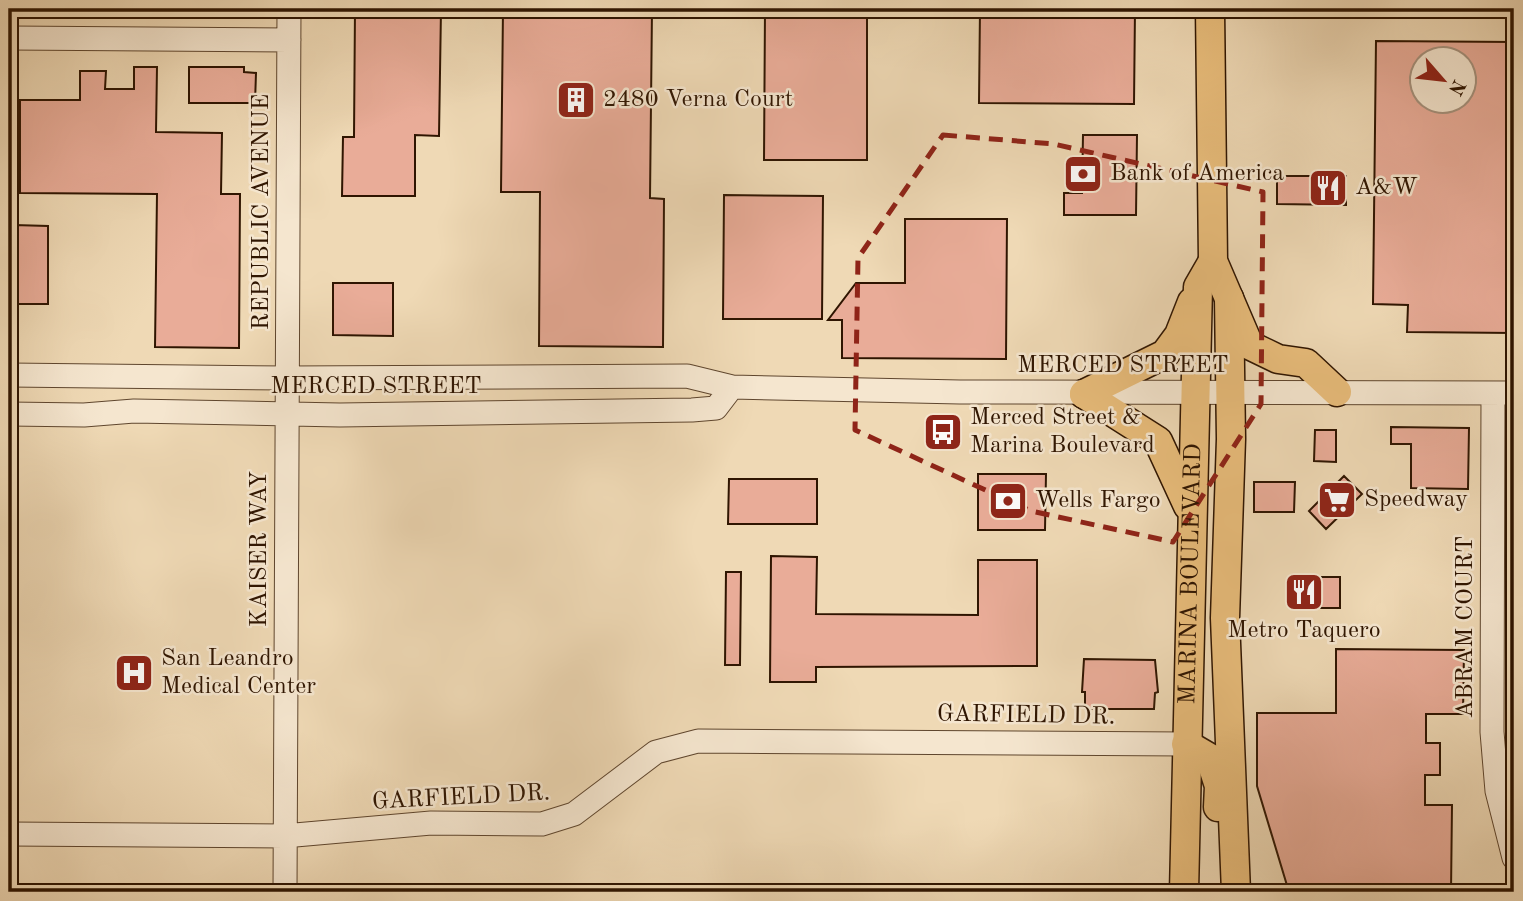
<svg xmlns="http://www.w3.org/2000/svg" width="1523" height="901" font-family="'Old Standard TT',serif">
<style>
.building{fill:#e9ac98;stroke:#2f1501;stroke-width:2;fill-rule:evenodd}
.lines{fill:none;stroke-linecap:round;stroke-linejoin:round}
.minor-casing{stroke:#5f462e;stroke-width:25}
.major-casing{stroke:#2f1501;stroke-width:31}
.minor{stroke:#f5e6cf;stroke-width:23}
.major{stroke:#e8bc7a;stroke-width:28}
.marked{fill:none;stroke:#8f2418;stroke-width:5;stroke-dasharray:14 9;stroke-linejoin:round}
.labels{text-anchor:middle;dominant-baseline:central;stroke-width:5;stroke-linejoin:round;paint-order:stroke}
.poi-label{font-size:24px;fill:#2f1501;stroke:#f5e6cf;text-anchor:start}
.street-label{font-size:24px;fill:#2f1501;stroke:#f5e6cf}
</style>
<rect width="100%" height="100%" fill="#efd9b5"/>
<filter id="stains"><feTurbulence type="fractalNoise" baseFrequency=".00286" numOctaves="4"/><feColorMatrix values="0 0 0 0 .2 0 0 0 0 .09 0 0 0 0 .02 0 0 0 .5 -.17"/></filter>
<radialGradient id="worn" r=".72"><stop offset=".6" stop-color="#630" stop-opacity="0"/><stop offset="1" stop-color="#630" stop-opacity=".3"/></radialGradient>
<path class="building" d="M355 9H441L439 136 415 135V196H342L343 137H354Z
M503 9H652L650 198 664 199 663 347 539 346 540 192H501Z
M765 9H867V160H764Z
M980 9H1135L1134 104 979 103Z
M1376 41 1514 42V333L1407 332 1408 305 1373 304ZM1422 60H1464V102H1422Z
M134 67H157L156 132 222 133 221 194H240L239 348 155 347 157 194 20 193V100H80V71H106L105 89H134Z
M189 67H244V72L256 73 255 103H189Z
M1083 135H1137L1136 215H1064V193H1082Z
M1277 176H1346V205L1277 204Z
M724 195 823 196 822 319H723Z
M905 219H1007L1006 359 842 358V320H828L856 283H905Z
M14 225 48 226V304H14V290L9 289V240H14Z
M333 283H393V336L333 335Z
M1391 427 1469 428 1468 489 1411 488V444H1391Z
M1315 430H1336V462L1314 461Z
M978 474H1046L1045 530H978Z
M1344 476 1362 494 1326 529 1309 511Z
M729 479H817V524H728Z
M1254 482H1295L1294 512H1254Z
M771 556 817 557 816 614 978 615V560H1037V666L816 667V682H770Z
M726 572H741L740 665H725Z
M1290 577H1340V608H1289Z
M1336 649 1464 650 1463 714H1426V743H1440V775H1425V805H1452L1451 892H1289L1257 786V713H1336Z
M1084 659 1155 660 1158 692 1155 693 1154 709H1085V692H1082Z"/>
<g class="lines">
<g class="minor-casing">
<path id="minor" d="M9 38 289 40
M9 375 287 378 687 376 732 387 960 392 1514 393
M1493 393 1492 732 1497 791 1514 858
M9 414 84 415 134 411 340 415 692 410 716 408 732 387
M9 834 284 836 431 823 542 824 574 814 656 752 698 741 1186 744
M285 892 289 9"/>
</g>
<g class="major-casing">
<g id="major">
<path d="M1210 9 1213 261 1249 345 1278 359 1306 363 1337 392"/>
<path d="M1229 298 1231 439 1225 618 1236 892"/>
<path d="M1084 394 1158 441 1188 506"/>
<path d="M1084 394 1165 354 1179 335 1192 302"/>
<path d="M1186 744 1210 758 1219 786 1218 807"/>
<path id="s1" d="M1184 892 1198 287 1213 261"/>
</g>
</g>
<use href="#minor" class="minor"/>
<use href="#major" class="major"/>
</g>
<path class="marked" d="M943 135 1054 144 1263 192 1261 404 1173 542 1031 511 855 430 858 258Z"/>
<defs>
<g id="building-square" transform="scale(2.0125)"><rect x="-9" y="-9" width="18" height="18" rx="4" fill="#8f2418" stroke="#f5e6cf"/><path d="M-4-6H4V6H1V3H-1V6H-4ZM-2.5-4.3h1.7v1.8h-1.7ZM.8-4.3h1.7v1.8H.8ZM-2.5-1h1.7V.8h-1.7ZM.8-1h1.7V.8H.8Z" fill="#fff"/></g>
<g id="bank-square" transform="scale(2.0125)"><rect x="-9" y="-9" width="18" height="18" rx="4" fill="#8f2418" stroke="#f5e6cf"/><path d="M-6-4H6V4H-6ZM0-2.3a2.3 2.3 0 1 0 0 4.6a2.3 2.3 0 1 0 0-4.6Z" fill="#fff"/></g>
<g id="restaurant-square" transform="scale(2.0125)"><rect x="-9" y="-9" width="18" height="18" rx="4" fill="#8f2418" stroke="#f5e6cf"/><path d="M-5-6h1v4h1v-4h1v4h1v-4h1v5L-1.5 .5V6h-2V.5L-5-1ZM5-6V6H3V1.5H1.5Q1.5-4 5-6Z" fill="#fff"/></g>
<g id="bus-square" transform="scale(2.0125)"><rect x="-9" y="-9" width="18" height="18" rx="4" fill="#8f2418" stroke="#f5e6cf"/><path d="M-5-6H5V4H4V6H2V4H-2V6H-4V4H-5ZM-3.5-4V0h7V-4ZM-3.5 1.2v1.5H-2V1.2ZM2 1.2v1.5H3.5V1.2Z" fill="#fff"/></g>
<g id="supermarket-square" transform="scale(2.0125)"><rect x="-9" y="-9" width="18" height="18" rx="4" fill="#8f2418" stroke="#f5e6cf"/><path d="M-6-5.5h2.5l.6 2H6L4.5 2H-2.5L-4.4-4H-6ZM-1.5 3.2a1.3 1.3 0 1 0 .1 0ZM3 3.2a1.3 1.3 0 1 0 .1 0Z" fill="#fff"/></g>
<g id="hospital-square" transform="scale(2.0125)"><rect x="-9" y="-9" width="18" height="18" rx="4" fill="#8f2418" stroke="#f5e6cf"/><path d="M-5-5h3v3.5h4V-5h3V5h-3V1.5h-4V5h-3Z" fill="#fff"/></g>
</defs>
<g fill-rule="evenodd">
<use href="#building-square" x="576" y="100"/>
<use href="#bank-square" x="1083" y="174"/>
<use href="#restaurant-square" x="1328" y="188"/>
<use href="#bus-square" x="943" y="432"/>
<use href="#supermarket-square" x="1337" y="500"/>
<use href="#bank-square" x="1008" y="501"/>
<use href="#restaurant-square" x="1304" y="592"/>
<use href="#hospital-square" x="134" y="673"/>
</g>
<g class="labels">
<g class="poi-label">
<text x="603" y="100">2480 Verna Court</text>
<text x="1110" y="174">Bank of America</text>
<text x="1355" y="188">A&amp;W</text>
<text x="970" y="418">Merced Street &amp;<tspan x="970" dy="28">Marina Boulevard</tspan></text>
<text x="1364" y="500">Speedway</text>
<text x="1035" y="501">Wells Fargo</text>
<text x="1304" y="631" text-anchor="middle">Metro Taquero</text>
<text x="161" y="659">San Leandro<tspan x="161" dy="28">Medical Center</tspan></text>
</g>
<g class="street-label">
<text transform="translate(262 212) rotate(-90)">REPUBLIC AVENUE</text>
<text x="1123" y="366">MERCED STREET</text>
<text x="376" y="387">MERCED STREET</text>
<text transform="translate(260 549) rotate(-90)">KAISER WAY</text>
<text stroke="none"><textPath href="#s1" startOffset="318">MARINA BOULEVARD</textPath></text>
<text transform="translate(1466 627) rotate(-90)">ABRAM COURT</text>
<text transform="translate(1026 716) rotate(1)">GARFIELD DR.</text>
<text transform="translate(461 798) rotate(-3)">GARFIELD DR.</text>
</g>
</g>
<rect width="1523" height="901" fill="none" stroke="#efd9b5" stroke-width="35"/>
<rect x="10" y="10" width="1502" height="880" fill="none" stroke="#2f1501" stroke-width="3.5"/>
<rect x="18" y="18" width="1488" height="866" fill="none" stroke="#2f1501" stroke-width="2"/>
<g transform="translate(1443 80) rotate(118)"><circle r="33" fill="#f5e6cf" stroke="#a6927d" stroke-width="2"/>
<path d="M0-5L12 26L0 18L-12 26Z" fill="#8f2418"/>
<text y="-10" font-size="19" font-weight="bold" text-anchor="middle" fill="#2f1501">N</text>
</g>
<rect width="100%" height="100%" filter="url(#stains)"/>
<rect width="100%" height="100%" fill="url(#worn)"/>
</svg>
